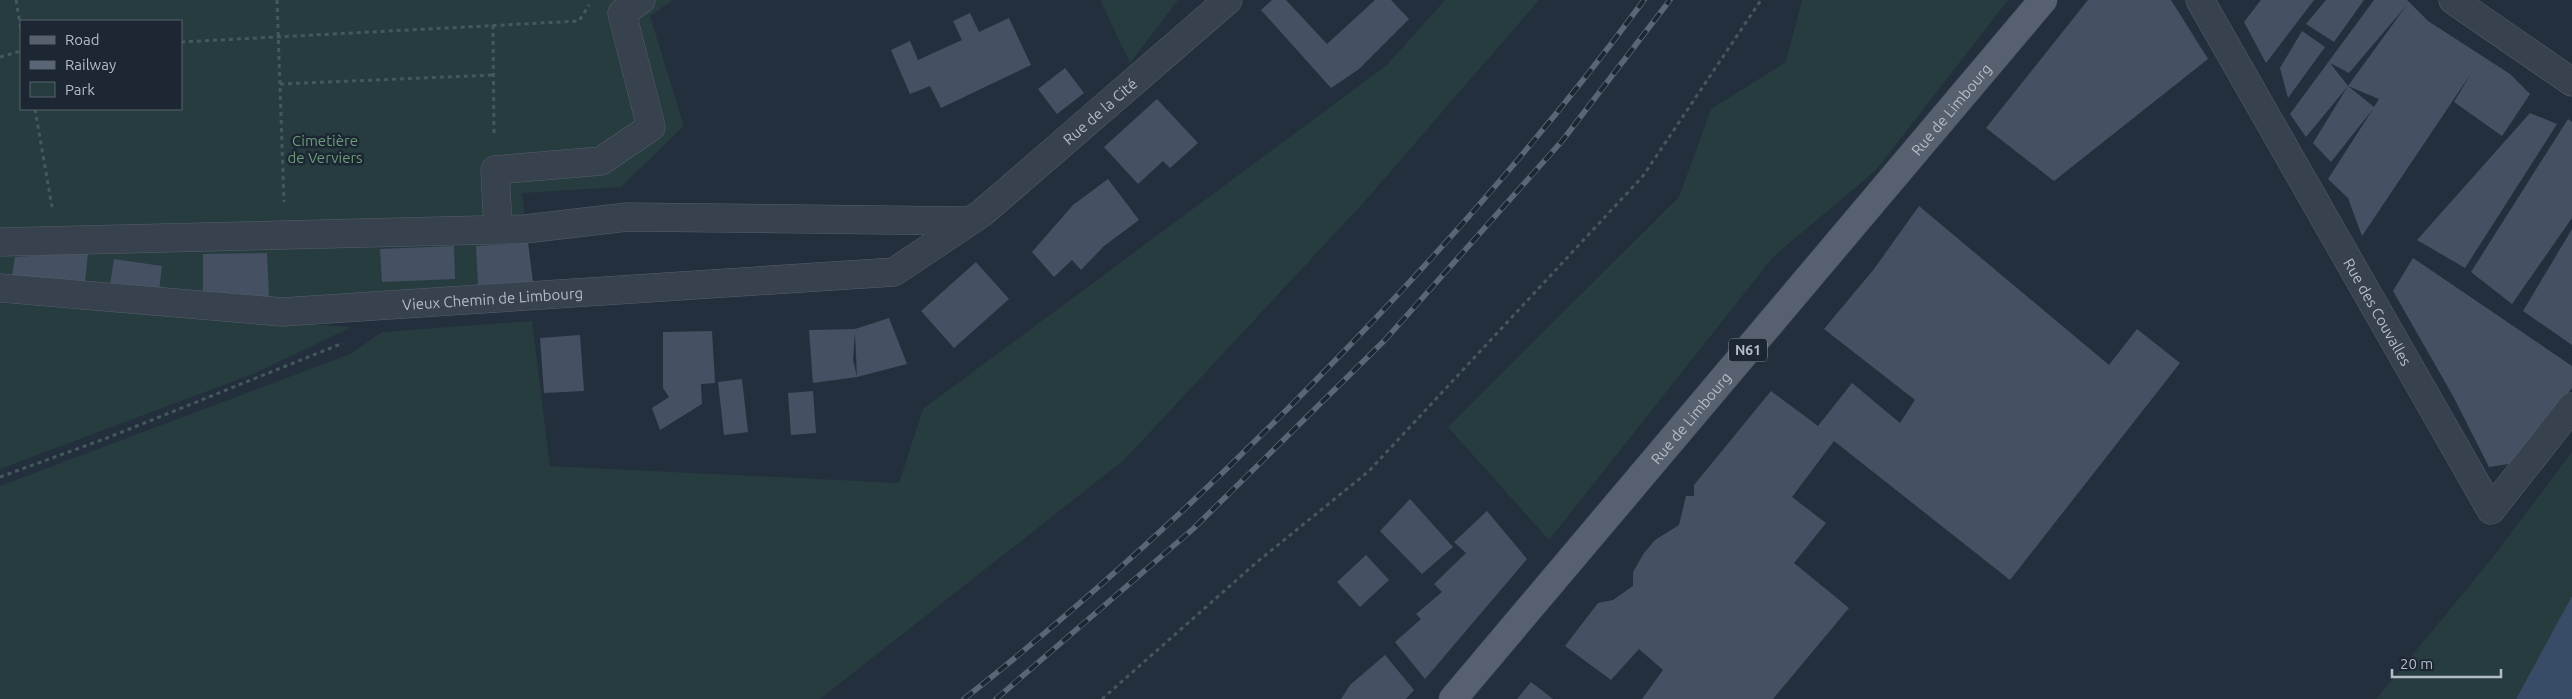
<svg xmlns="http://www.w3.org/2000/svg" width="2572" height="699" font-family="Ubuntu,sans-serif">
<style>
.green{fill:#263c3f;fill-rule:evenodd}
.water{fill:#394c67}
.building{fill:#455162;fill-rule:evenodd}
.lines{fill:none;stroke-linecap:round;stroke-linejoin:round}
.minor-casing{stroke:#565f6c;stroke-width:29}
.major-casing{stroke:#414a57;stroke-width:29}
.path{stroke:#44595c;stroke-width:3;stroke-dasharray:4 4;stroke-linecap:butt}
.minor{stroke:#38414e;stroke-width:28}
.major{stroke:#56606e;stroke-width:28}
.rail-casing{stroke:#5a6575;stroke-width:5.5}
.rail{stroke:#1d2633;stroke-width:4;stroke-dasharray:11;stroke-linecap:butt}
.labels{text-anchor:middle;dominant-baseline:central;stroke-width:5;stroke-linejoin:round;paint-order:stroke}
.shield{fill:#1d2633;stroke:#878f9c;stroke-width:1}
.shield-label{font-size:14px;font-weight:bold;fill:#b4bcc9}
.street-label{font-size:15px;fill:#b4bcc9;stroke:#1d2633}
.park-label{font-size:15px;fill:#6b9a76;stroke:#1d2633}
</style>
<rect width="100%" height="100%" fill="#242f3e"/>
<path class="green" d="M0 0H673L650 16 684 126 621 187 522 193 533 282 290 299 0 275ZM21 21H181V109H21Z
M1100 0H1178L1130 63Z
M1445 0H1539L1365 201 1124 460 820 699H0V486L350 354 382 332 532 321 550 466 899 483 923 409 1387 65Z
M1802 0H2008L1876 170 1773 257 1549 540 1448 427 1679 197 1711 109 1786 62Z
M0 303 352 327 253 374 0 469Z
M2572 452V596L2516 699H2376L2489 562Z"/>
<path class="water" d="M2572 596V699H2516Z"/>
<path class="building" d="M1272 0H1286L1327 44 1375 0H1391L1409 19 1359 69 1331 88 1261 10Z
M2088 0H2171L2208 59 2054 181 1986 128Z
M2261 0H2314L2266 63 2244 22Z
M2326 0H2364L2334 42 2306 24Z
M2374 0H2407L2428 21 2510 74 2530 94 2502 136 2454 102 2472 72 2362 236 2348 198 2328 179 2373 109 2331 162 2313 143 2348 86 2374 107 2379 99 2348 86 2406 6 2349 73 2330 63 2348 86 2306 137 2290 114Z
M970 13 979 32 1009 18 1031 65 941 108 930 86 910 94 891 50 910 41 918 60 962 40 953 21Z
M2302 31 2325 47 2288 98 2280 68Z
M1065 68 1084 93 1057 114 1038 89Z
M1157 99 1198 143 1170 168 1163 161 1138 184 1104 147Z
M2530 113 2557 124 2465 268 2417 240Z
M2568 119 2572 122V218L2512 304 2471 272Z
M1108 179 1139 220 1104 246 1081 270 1072 260 1054 277 1032 252 1073 205Z
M1919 206 2109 365 2137 329 2180 363 2010 580 1834 441 1792 497 1826 523 1794 563 1849 608 1773 699H1642L1663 670 1639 649 1611 680 1565 646 1598 603 1613 600 1633 586V572L1644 553 1655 540 1679 525 1686 496H1694V485L1771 391 1818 426 1852 383 1900 423 1915 400 1824 329 1874 269Z
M2572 229V345L2523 311Z
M528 243 533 282 478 285 476 246Z
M454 246 455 279 382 282 380 249Z
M88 252 85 283 12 276 15 257Z
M267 253 269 297 203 292V254Z
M2413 258 2572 366V388L2509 464 2489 467 2453 396 2393 291Z
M114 259 162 266 159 291 110 285Z
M976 262 1009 299 954 348 921 311Z
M889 318 907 364 857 377 813 383 809 330 855 329ZM855 332 857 377 853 360Z
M712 331 715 383 701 384 702 404 660 430 652 408 669 397 663 388V332Z
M580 335 584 391 544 393 540 338Z
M742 379 748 432 724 435 718 382Z
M813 391 816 433 791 435 788 393Z
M1410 499 1453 547 1422 574 1380 531Z
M1487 511 1527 559 1425 679 1395 642 1421 619 1416 614 1442 592 1434 584 1466 553 1454 542Z
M1366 555 1389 580 1360 607 1337 582Z
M1385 655 1414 690 1406 699H1341L1350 685Z
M1531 682 1553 699H1517Z"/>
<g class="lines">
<g class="minor-casing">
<g id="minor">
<path id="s1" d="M2200 0 2491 510 2572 407"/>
<path d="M2453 0 2572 82"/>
<path d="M498 228 495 170 601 161 651 127 622 13 641 0"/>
<path d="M0 242 525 229 627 217 969 221"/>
<path id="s2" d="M0 288 282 312 894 272 982 213 1228 0"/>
</g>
</g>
<g class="major-casing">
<g id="major">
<path id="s3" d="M1453 699 2043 0"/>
</g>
</g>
<path class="path" d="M16 0 21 30
M277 0 284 202
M493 25 494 137
M181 42 579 21 589 5
M0 57 21 51
M280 84 494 75
M35 109 52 207
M0 477 107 438 343 343
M1102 699 1257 562 1369 471 1643 176 1761 0"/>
<use href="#minor" class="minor"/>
<use href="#major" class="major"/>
<g class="rail-casing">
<path id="rail" d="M964 699C1089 600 1206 493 1317 379 1434 260 1545 135 1644 0
M996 699 1193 529 1385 340 1562 141 1670 0"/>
</g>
<use href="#rail" class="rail"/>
</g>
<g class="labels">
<rect class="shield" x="1729" y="338.5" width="38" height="23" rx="4"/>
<g class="shield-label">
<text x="1748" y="350">N61</text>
</g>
<g class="street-label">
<text stroke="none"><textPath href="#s3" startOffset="772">Rue de Limbourg</textPath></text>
<text stroke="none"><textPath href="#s2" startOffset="1158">Rue de la Cité</textPath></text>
<text stroke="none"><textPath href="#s2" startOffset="494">Vieux Chemin de Limbourg</textPath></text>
<text stroke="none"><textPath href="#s1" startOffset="359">Rue des Couvalles</textPath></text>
<text stroke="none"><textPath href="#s3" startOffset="368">Rue de Limbourg</textPath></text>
</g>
<g class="park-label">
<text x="325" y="140">Cimetière<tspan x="325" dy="17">de Verviers</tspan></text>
</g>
</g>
<rect x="20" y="20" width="162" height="90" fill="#1d2633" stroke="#59626f"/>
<rect x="30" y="36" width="25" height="8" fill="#56606e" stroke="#59626f"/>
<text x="65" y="45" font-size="15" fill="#b4bcc9">Road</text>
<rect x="30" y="61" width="25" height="8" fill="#5a6575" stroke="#59626f"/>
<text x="65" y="70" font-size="15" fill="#b4bcc9">Railway</text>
<rect x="30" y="82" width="25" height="15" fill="#263c3f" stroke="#59626f"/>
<text x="65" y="95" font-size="15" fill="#b4bcc9">Park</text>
<path d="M2392 669v8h109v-8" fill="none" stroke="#b4bcc9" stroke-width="2.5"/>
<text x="2400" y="669" font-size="15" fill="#b4bcc9" stroke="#1d2633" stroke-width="4" paint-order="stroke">20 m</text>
</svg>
